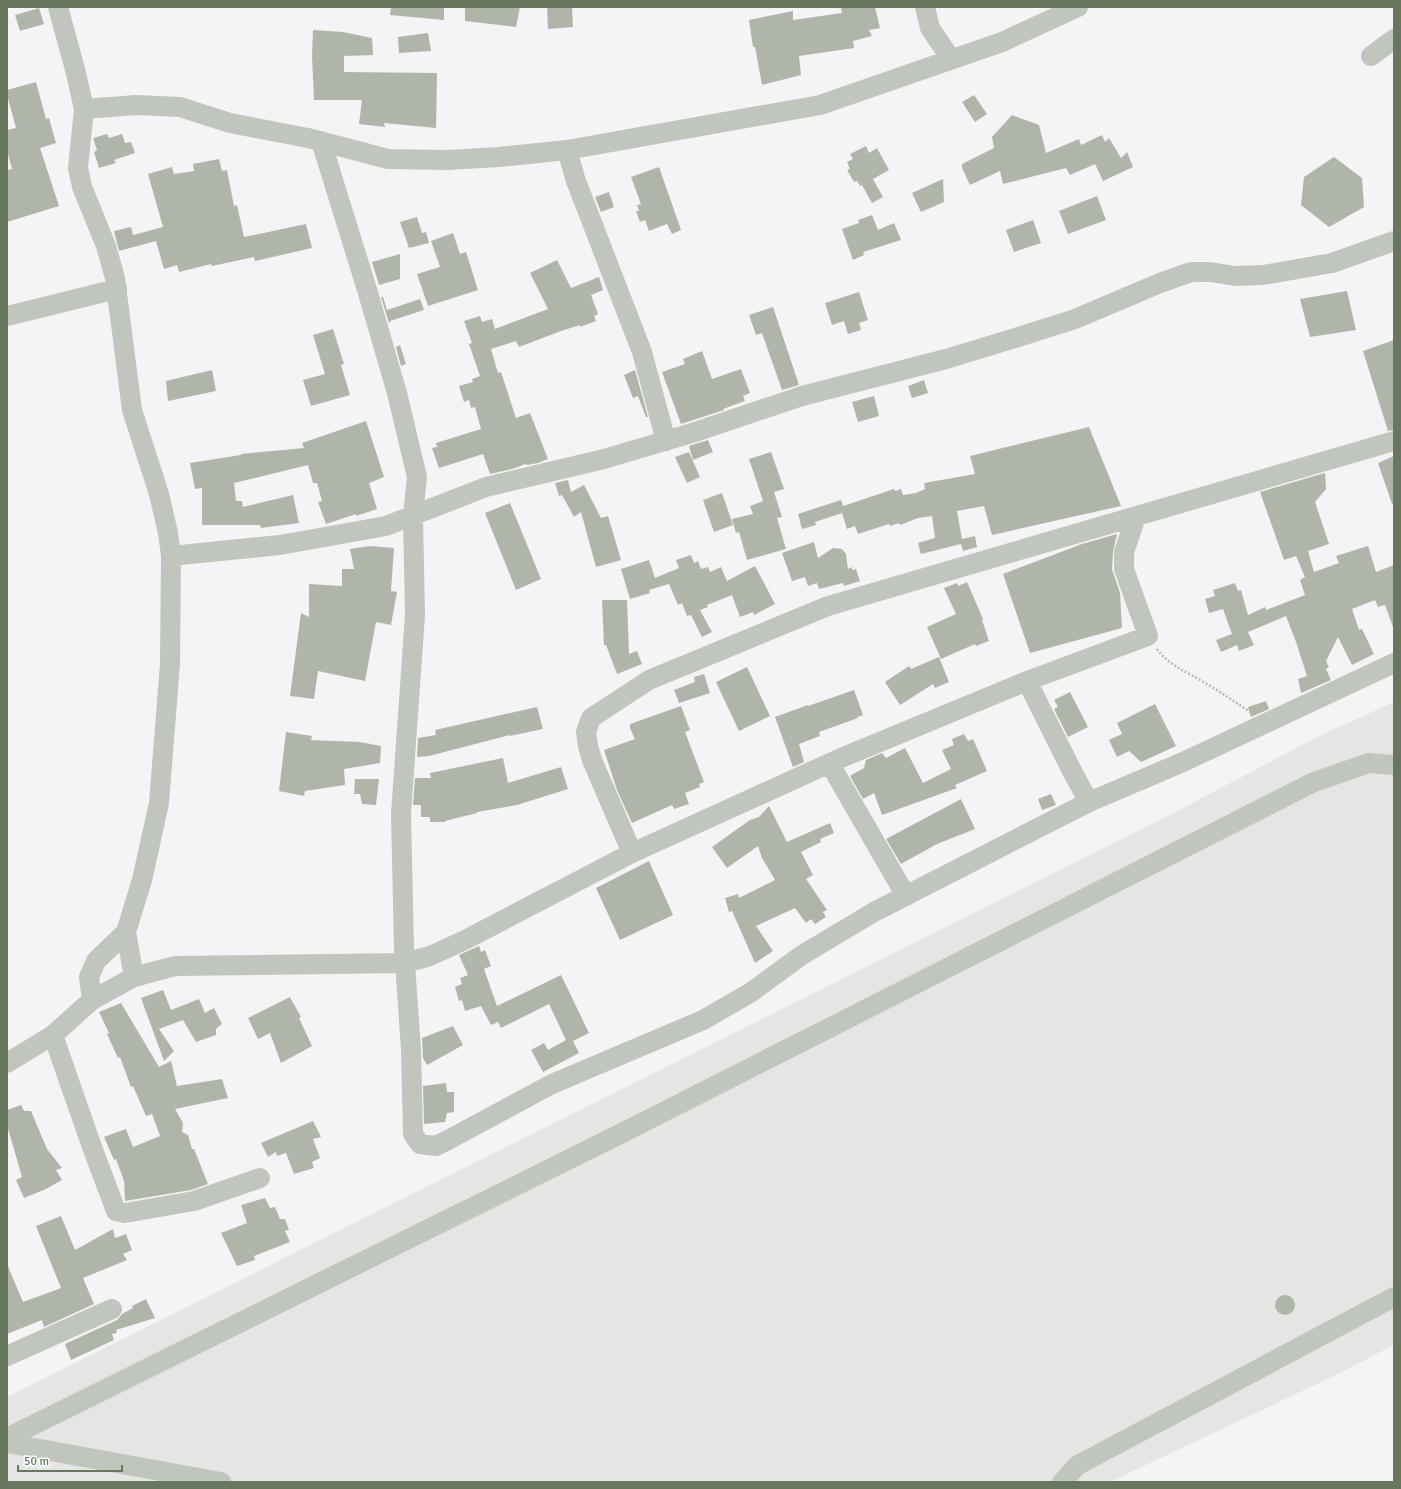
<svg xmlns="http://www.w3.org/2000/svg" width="1401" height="1489" font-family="Signika,sans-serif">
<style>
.built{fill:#e5e5e4}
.building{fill:#afb6a9}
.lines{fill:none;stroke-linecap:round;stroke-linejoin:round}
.path{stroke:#b6bab4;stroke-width:2.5;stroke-dasharray:2 2;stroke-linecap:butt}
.minor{stroke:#c0c5bd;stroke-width:20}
</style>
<rect width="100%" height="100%" fill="#f6f3f6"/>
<path class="built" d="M1394 702V1345L1334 1376 1110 1482H7V1397L1170 815 1317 737Z"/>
<path class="building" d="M391 7H444V20L390 15Z
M465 7H520L516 27 465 21Z
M547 7H572L573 27 548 29Z
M841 7H875L880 28 869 30 872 36 853 41 854 48 799 56 801 75 762 85 755 47H753L749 20 793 11V20L842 13Z
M39 8 44 24 20 31 15 15Z
M313 30 343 32 372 38 373 55 344 56V72L437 73 436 128 384 123 385 127 359 124 362 100H314L312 56Z
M428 33 431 51 399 53 398 37Z
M36 82 46 119 49 118 56 143 40 148 59 206 7 222V170L12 169 7 150V130L16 128 7 95V90Z
M974 95 987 114 975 122 962 102Z
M1012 115 1039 125 1046 153 1079 139 1081 145 1102 135 1105 142 1109 138 1121 158 1127 152 1133 167 1103 181 1095 164 1070 175 1066 168 1003 184 1000 171 970 185 962 168V164L994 148 992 137Z
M107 134 109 138 122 134 125 143 131 142 135 153 114 160 116 163 99 168 94 152 97 150 93 138Z
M866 146 869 153 877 148 889 170 873 179 883 197 872 203 862 185 860 186 857 181 854 182 847 170 850 169 847 162 853 159 850 154Z
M1334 157 1362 178 1364 207 1329 227 1301 205 1304 177Z
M219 159 222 171 227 170 234 206 237 205 244 237 306 224 312 248 255 261 254 257 212 266 211 264 179 272 177 265 164 269 156 241 119 251 114 231 131 227 133 235 163 227 148 174 172 167 174 174 194 171 193 164Z
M659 167 681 230 672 234 667 224 649 231 645 220 640 222 636 211H639L637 205 641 204 631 177Z
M943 179 944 202 921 212 912 193Z
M609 192 614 207 601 212 595 197Z
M1097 196 1106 220 1068 234 1059 211Z
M872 215 878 230 894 223 901 240 863 252 864 255 853 260 842 229 859 223 858 220Z
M417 217 422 233 426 232 429 243 409 248 400 222Z
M1033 220 1041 243 1014 252 1006 230Z
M453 233 460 254 466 252 478 290 428 306 417 274 440 267 431 241Z
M400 254V279L379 285 372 262Z
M557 260 571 288 599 277 603 290 591 295 598 314 594 316 596 321 580 327V325L561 331 519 347 516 341 491 349 498 373 501 372 516 418 530 413 548 459 538 463 527 465 526 464 512 469 490 474 483 454 439 468 432 448 437 447 436 443 481 429 475 407 471 408 469 400 464 402 459 386 473 382 472 379 480 376 469 344 472 343 464 321 480 316 482 322 492 319 495 329 548 309 530 273Z
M1347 291 1356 330 1310 337 1300 299Z
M859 292 868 320 859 323 861 330 848 334 844 321 832 325 825 303Z
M381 297H383L387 310 420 299 424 310 390 321V322L389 323Z
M773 307 799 385 782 390 762 333 756 335 749 315Z
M333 329 344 364 341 365 350 395 311 406 303 380 325 374 313 335Z
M1394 340V430L1388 431 1363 351Z
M400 345 406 364 401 366 396 347Z
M702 351 712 379 741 369 750 393 743 396 745 401 723 409 724 410 681 424 662 372 685 364 683 359Z
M212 370 216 391 168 401 166 381Z
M635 370 648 417H646L638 396 633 398 624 375Z
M924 380 928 393 912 398 908 386Z
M874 396 879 416 858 422 852 402Z
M366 421 384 477 369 483 377 509 356 516V514L326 524 318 502 322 501 317 483H313L308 465 234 483 236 501H242L243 507 293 495 299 523 261 528 260 525H202V488L195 489 190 463 241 455V454L304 448 302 443Z
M1089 427 1121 506 992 535 984 506 957 511 962 539 975 536 977 547 963 551 961 544 921 554 918 543 935 538 932 516 918 518 900 525 899 523 890 526 889 524 858 534 855 526 847 529 842 513 815 522 816 525 802 529 798 514 841 500 843 506 894 489 895 491 901 489 903 495 916 493 925 489 924 483 975 474 970 456Z
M708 440 713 452 693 460 689 446Z
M689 452 700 477 687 483 675 457Z
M771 452 784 489 774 492 782 517 777 518 786 549 747 560 739 532 736 533 732 519 753 514 750 506 763 501 749 459Z
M1394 456V504H1392L1378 463Z
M1325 473 1326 489 1315 502 1329 544 1308 551 1314 572 1339 563 1336 556 1368 546 1376 572 1394 565V626L1393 627 1385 605 1378 607 1375 600 1352 609 1359 630 1362 629 1374 654 1352 665 1338 637 1326 661 1329 667 1326 669 1331 680 1301 693 1298 679 1307 676 1296 642 1286 616 1248 632 1254 645 1239 651 1237 645 1221 652 1216 640 1232 634 1223 609 1209 613 1205 599 1215 596 1213 590 1235 583 1238 591 1241 590 1248 615 1265 607 1266 610 1305 595 1300 580 1305 577 1296 556 1284 560 1260 492Z
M568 480 571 492 584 485 601 518 608 516 621 560 596 567 581 512 574 517 562 495 559 496 555 483Z
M722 493 733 525 714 532 703 500Z
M510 503 541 579 516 590 485 513Z
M1117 534 1113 552 1112 569 1120 593 1122 628 1030 653 1003 574 1082 544Z
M814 542 818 558 833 548 842 549 846 554 848 569 852 567V570L856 569 860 581 844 586 843 583 819 589 817 583 808 586 805 577 792 581 782 553Z
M370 546 394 548 391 591 397 592 391 625 376 622 365 681 318 671 314 699 290 696 301 613 309 617V584L342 586V569H354L350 549Z
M691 555 694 563 698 561 701 569 708 567 710 572 721 567 727 581 755 566 775 604 754 615 753 612 740 617 732 595 707 605 708 607 700 610 712 632 702 637 691 615 687 616 682 603 678 605 669 584 649 590 650 593 630 599 621 569 649 560 655 578 679 568 676 560Z
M967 582 983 619 982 620 989 641 976 646 975 644 941 659 927 627 956 614 944 588 957 583 958 586Z
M602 600H627L629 654 637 651 642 664 617 674 606 645H604Z
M939 657 949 682 935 688 933 684 900 705 885 682 909 666 911 669Z
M747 667 770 716 739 731 716 682Z
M704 674 710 693 679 703 674 690 695 682 694 677Z
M854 690 863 715 857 717 858 718 819 732 820 736 799 744 804 762 793 767 775 717 808 705V706Z
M1070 692 1088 727 1068 737 1054 709 1058 707 1054 700Z
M1266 701 1269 709 1251 717 1248 707Z
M1155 704 1176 746 1141 762 1129 751 1117 757 1109 740 1122 734 1117 723Z
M681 706 690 730 685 732 704 782 699 784 700 787 685 793 689 804 674 809 672 805 632 823 617 790 604 750 635 739 630 728V724Z
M537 707 543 729 510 736V735L429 756 417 757 418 738 436 735 435 730Z
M286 732 312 736 311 740 360 742 381 746 380 763 344 769 345 785 305 791 304 796 279 791Z
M964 734 968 741 973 739 987 771 955 785 957 788 882 815 874 793 863 799 850 776 864 768 866 760 882 753 886 758 905 748 923 783 951 769 942 750 954 745 952 739Z
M503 758 508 783 561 767 568 789 517 805 477 812V813L445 821V822H430V817H421V805H413L415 778H431L430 773Z
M355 779H379L376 805 362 804 360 794H354Z
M1051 794 1056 805 1042 810 1038 799Z
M961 799 975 829 937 844 901 864 886 839Z
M769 806 787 842 830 823 834 833 820 839 821 842 801 852 813 875 806 879 827 910 823 912 826 917 815 924 811 919 806 923 795 908 756 926 773 951 755 963 732 911 729 912 725 898 738 894 739 898 775 880 762 858 758 846 727 868 712 847 750 820 759 817Z
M649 861 673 915 620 940 596 888Z
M479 946 481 952 485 950 491 966 484 969 497 1006 561 975 589 1033 573 1041 579 1053 543 1072 531 1050 544 1043 548 1050 566 1040 549 1004 501 1028 498 1022 491 1025 481 1006 465 1011 462 1000 459 1001 455 987 462 984 460 978 468 975 459 955Z
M163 990 171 1010 199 999 205 1013 214 1008 222 1024 216 1029V1035L196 1042 183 1020 159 1029 174 1051 164 1061 141 998Z
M290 997 301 1017 299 1018 312 1046 281 1063 270 1033 258 1039 248 1018Z
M121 1003 159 1067 171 1061 177 1086 222 1079 228 1098 175 1109 183 1123 182 1132 188 1135 192 1149H194L208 1184 191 1190 125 1201 124 1181 116 1159 114 1160 104 1137 126 1129 133 1147 160 1136 152 1114 146 1116 133 1086 131 1087 120 1057 118 1058 107 1034 109 1033 99 1012Z
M453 1026 463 1045 427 1065 423 1058 422 1038Z
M446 1083 447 1092H454V1112L447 1113 445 1122 424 1124 423 1086Z
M21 1105 24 1111H31L47 1149 62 1168 56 1170 62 1180 46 1189 24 1198 16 1180 22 1177 7 1125V1110Z
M313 1121 321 1137 313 1139 320 1158 312 1162 314 1168 294 1174 286 1153 277 1156 276 1152 268 1157 261 1143Z
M265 1198 270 1208 275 1207 280 1219H285L289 1230 285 1231 290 1242 254 1256 255 1260 237 1266 221 1233 247 1223 241 1205Z
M61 1216 75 1250 113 1229 115 1238 126 1234 132 1250 123 1254 127 1260 83 1278 94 1304 44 1327 42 1320 7 1334V1264L23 1302 61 1288 36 1226Z
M1275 1305a10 10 0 1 1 20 0a10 10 0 1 1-20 0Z
M146 1299 155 1318 116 1330 117 1333 112 1334 114 1340 71 1360 65 1344 117 1320 122 1314 133 1308 132 1306Z"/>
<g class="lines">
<path class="path" d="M1157 649C1169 666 1188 672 1205 683 1221 692 1235 702 1250 712"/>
<path class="minor" d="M58 7 76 73 84 109 78 168 82 187 106 246 115 278 132 410 159 494 168 533 171 556 280 545 386 526 486 487 604 459 692 433 802 396 946 359 1012 339 1075 319 1160 283 1191 272H1210L1235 276 1263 275 1332 263 1394 241
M925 7 930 28 951 59
M1371 56 1394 39
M84 109 136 105 180 107 230 123 308 138 388 159 447 160 499 157 567 150 820 105 1002 42 1078 7
M321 141 368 293 397 393 417 477 413 516 415 615 401 814 404 949 411 1049 413 1134 420 1144 436 1146 448 1140 552 1084 703 1020 750 993 802 955 874 912 1089 802 1183 762 1394 663
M567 150 576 181 642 352 666 441
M7 316 117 289
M1027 681 1073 773 1089 802
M830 764 906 896
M632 853 592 760 588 746 586 732 591 718 649 680 828 606 1394 441
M134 977 126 932 142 880 159 803 170 664 171 556
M92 1000 89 977 96 961 126 932
M53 1035 92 1147 116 1211 125 1213 194 1201 260 1178
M7 1063 53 1035 92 1000 134 977 175 966 405 963 430 956 465 940 632 853 841 758 1027 681 1148 636 1124 569V552L1136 517
M7 1356 112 1309
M7 1438 618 1135 1314 782 1369 763 1394 765
M7 1443 221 1482
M1062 1482 1078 1465 1394 1297"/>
</g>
<rect width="1401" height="1489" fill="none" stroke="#68785e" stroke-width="16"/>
<path d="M18 1465v6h104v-6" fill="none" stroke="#68785e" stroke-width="2"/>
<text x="24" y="1465" font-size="12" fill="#68785e" stroke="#ffffff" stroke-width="3" paint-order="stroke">50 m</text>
</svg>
